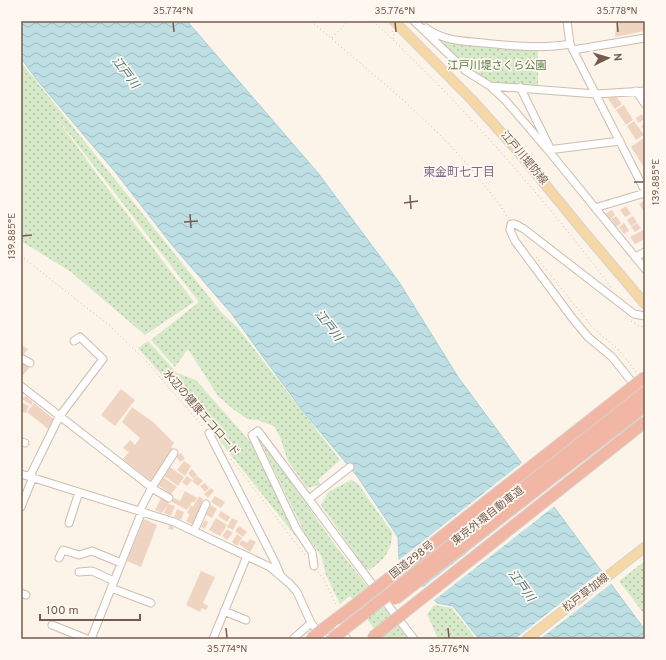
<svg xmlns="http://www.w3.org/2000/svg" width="666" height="660" font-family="Overpass,'Noto Sans JP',sans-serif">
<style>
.green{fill:url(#green-dots)}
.water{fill:url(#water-waves);stroke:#a5cfd6}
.pier{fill:#fcf4e9}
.building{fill:#f0d4c2}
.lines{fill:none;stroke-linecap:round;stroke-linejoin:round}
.minor-casing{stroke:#cdbcb0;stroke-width:9}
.major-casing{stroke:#d8d1cd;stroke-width:11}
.highway-casing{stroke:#d8d1cd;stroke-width:13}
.path{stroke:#d5b7a5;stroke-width:1;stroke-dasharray:1 3;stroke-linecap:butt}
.minor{stroke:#fff;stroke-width:7}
.major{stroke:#f6d7a6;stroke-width:9}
.highway{stroke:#f2b7a4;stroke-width:11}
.highway-bridge-casing{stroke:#d8d1cd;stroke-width:13;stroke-linecap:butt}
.highway-bridge{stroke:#f2b7a4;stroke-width:11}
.ticks{fill:none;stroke:#755b4e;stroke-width:1.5}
.labels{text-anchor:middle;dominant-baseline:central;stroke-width:3.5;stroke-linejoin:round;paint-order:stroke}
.park-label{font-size:11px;fill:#567a46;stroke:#fef8f0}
.street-label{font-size:11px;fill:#755b4e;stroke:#fef8f0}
.water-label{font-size:12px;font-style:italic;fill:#457780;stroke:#fef8f0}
.neighbourhood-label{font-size:12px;fill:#826691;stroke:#fef8f0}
.neatline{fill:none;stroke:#755b4e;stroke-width:1.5}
.ticks-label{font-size:10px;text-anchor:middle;fill:#755b4e}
</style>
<defs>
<pattern id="green-dots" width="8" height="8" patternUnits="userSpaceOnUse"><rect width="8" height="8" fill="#d6e9c8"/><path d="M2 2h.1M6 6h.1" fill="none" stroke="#b2c0a5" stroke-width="1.8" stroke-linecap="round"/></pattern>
<pattern id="water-waves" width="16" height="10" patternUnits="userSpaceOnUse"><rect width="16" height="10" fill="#bee0e5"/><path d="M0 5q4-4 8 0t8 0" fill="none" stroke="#9fb9bc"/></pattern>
</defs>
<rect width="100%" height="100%" fill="#fcf4e9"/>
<path class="green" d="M445 41 524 50 538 49V87L491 84 469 71 441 44Z
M21 62 222 313 237 327 340 460 318 480 321 485 307 488 288 461 280 437 274 426 257 420 247 419 233 409 218 396 188 349 175 367 151 340 199 302 53 113 99 177 194 302 145 335 71 272 21 241Z
M148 341 177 373 196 380 251 443 298 538H297L211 430 138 348Z
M264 444 335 545 409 639H382L350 596 340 604 326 575 321 555 306 536 262 445Z
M351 480 358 484 392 532C393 550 383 561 369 570L365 568 321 505 328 492Z
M645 561V615L619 581Z
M434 605 452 608 476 639H438L427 614Z"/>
<path class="water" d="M21 21H187L318 173 399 282 458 377 645 630V639H479L453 606 437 603 399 559 398 537 357 476 302 410 231 313 172 245 116 173 37 80 21 58Z"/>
<path class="pier" d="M523 462 532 473 407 571 398 561Z
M545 491 556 505 433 601 422 588Z
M603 570 612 583 540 639H515Z"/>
<path class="building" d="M617 21H645V31L615 37Z
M615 95 622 104 615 109 608 99Z
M624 105 633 120 626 125 616 110Z
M642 114 645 119 638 123 636 118Z
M634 121 644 135 636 140 627 126Z
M645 123V132L641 126Z
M645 137V169L631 147Z
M645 200V208L643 210 639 204Z
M626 206 631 214 625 217 620 210Z
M612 210 615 215 609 220 605 214Z
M616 216 621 223 616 227 611 219Z
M633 216 637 222 631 226 627 220Z
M624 223 629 231 624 234 619 227Z
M637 223 641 228 635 232 631 227Z
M643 230 645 234V239L635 244 630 237Z
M21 345 28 349 24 354 21 352Z
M21 362 29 368 21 378Z
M121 389 135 400 115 426 101 415Z
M26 396 33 402 31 405 22 399Z
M21 402 29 406 26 413 21 412Z
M34 403 55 420 48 429 27 412Z
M132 407 153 422 174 443 171 447 175 450 152 482 123 459 129 452 123 448 130 440 135 445 140 438 122 422Z
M181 453 185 459 180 462 176 456Z
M184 461 191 466 185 476 177 470Z
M170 467 184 477 178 486 164 476Z
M192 469 197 475 193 479 188 473Z
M187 476 192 480 187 486 182 482Z
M197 476 203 481 198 486 192 481Z
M163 477 177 487 171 494 158 485Z
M205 483 209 488 205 492 200 486Z
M211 488 214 491 208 498 204 494Z
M185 491 197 498 194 503 193 501 187 510 172 502 174 498 180 501Z
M199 496 203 499 202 501 204 502 194 526 186 521 189 516V514L187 513 191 505 193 507Z
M215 496 225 502 221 508 211 502Z
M161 498 169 503 162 513 155 510Z
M168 504 175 506 171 516 164 513Z
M211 505 217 509 212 518 206 515Z
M177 509 184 512 181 520 174 517Z
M221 511 230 517 227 522 218 516Z
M216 518 227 525 220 536 209 530Z
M232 518 238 521 233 530 227 527Z
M144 519 157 525 141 567 127 561Z
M205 520 208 522 205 529 201 527Z
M170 524 174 525 173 530 168 529Z
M239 526 247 532 243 537 235 531Z
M227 529 233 533 227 540 222 536Z
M237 534 242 538 237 546 232 542Z
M250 539 256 542 250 552 239 544 242 540 247 543Z
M201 571 215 577 203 603 208 606 206 610 202 608 200 612 186 605Z"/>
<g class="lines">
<g class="minor-casing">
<path id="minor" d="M414 21 466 71 490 86 506 101 548 150 620 141
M567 21 570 44 645 191
M426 28C443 41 464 41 484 43 513 46 541 49 570 44
M573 50 645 38
M490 86 596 94 645 91
M520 87 550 148
M636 91 645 104
M548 150 645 269
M596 209 598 207 645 193
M635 257 645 252
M21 358 30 363
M21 386 155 490 169 498
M636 387 612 357 588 337 573 319 515 241 510 230 511 224H515L524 229 634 314 645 316
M209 433 275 562 280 574
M21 442 25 443
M21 474 174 522 270 567 290 584 297 592 311 623 324 639
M30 476 59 417 103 359 80 337 74 341
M309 499 350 467
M21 507 33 477
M140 510 152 487 174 453
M69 523 79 492
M194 531 206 504
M59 558 63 550 79 555 92 551 121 563
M314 566 312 552 296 528 252 435 258 431C310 500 361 571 414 639
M79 572 92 571 114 581
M111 588 151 603
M21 593 26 595
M224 611 246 620
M333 621 347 639
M52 625 87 639
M91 639 142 511
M213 639 247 556
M293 639 311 623"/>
</g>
<g class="major-casing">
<path id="major" d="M394 21 472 100 517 150 584 232 645 304
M527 639 645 547"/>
</g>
<g class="highway-casing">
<path id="highway" d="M322 630 351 608"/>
</g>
<path class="path" d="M311 21C368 71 429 117 477 176 488 190 499 202 508 218
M373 21C461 103 539 192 611 287
M392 31 394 34 393 39
M332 38 348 21
M21 256 110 326 147 362 204 428
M536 257 593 328 618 349 636 372
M631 321 639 326 645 327
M231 459 305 555
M318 572 324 579 337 607"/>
<use href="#minor" class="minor"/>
<use href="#major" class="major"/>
<use href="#highway" class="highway"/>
<g class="highway-bridge-casing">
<path id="highway-bridge" d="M395 599 645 406
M351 608 645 377
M373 637 645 422
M311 639 322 630
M332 639 645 392"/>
</g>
<use href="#highway-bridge" class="highway-bridge"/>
</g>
<path class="ticks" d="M173 22 174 32M395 22 396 32M617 22 618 32M634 182H644M410 195 411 209M404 203 418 201M190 214 191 228M184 222 198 221M22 236 32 235M226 628 227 638M448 628 449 638"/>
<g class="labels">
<g class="park-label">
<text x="497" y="66">江戸川堤さくら公園</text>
</g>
<g class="street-label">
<text transform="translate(524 158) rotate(50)">江戸川堤防線</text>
<text transform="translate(201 413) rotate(49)">水辺の健康エコロード</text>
<text transform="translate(488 516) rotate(-38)">東京外環自動車道</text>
<text transform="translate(412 560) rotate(-38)">国道298号</text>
<text transform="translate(586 593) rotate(-38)">松戸草加線</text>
</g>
<g class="water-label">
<text transform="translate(125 73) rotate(53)">江戸川</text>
<text transform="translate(328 326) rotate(52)">江戸川</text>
<text transform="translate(521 586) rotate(54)">江戸川</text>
</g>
<g class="neighbourhood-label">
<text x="459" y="173">東金町七丁目</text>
</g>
</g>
<rect width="666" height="660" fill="none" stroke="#fef8f0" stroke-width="44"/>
<g transform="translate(608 58) rotate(85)" stroke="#fef8f0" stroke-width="3" paint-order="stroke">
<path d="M0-3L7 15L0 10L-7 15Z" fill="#755b4e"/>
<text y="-6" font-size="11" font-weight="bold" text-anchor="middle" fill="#755b4e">N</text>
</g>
<path d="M40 614v6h100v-6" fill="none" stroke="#755b4e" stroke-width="2"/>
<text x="46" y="614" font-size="12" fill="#755b4e" stroke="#fef8f0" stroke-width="3" paint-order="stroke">100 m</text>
<rect x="22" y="22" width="622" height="616" class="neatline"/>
<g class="ticks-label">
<text x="173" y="14">35.774°N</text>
<text x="395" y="14">35.776°N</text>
<text x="617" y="14">35.778°N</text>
<text transform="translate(655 182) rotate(-90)" y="4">139.885°E</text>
<text transform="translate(11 236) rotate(-90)" y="4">139.885°E</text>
<text x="227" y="652">35.774°N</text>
<text x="449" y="652">35.776°N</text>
</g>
</svg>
